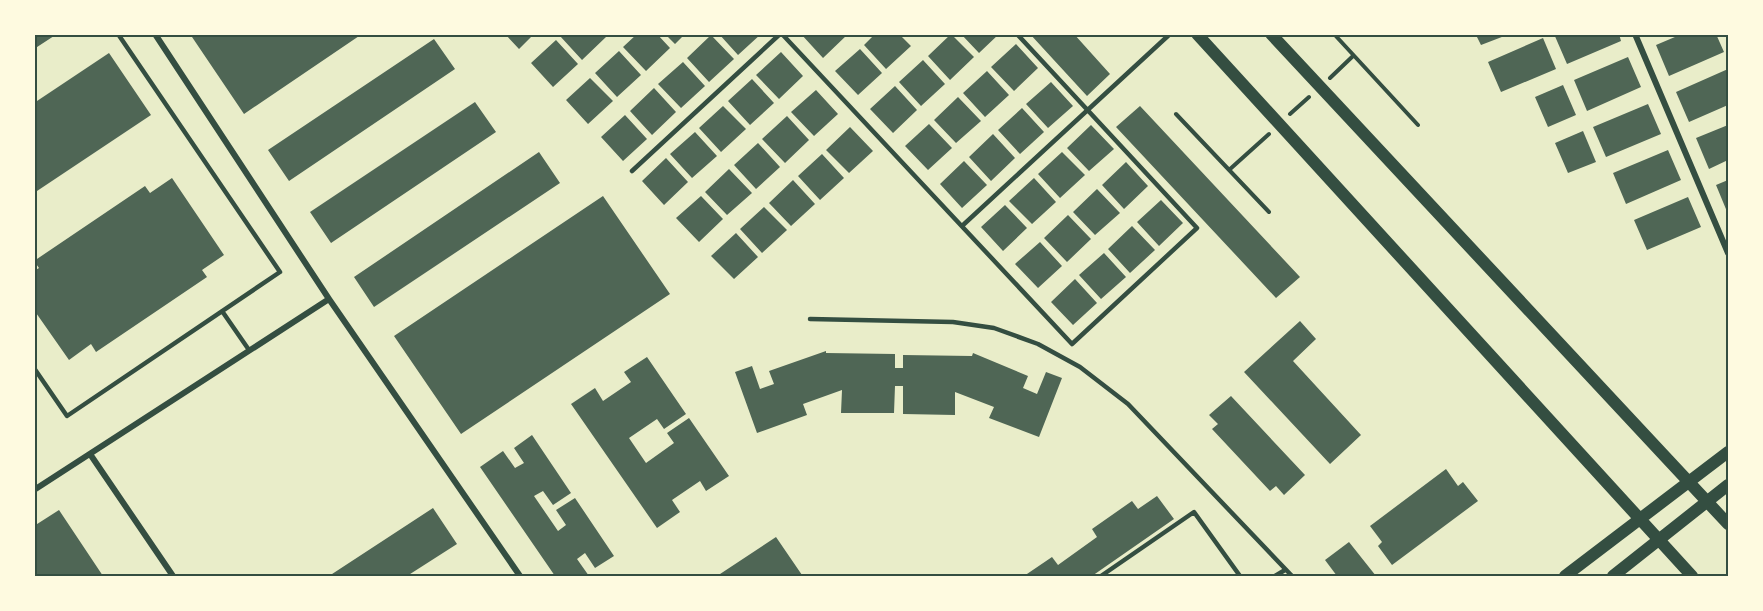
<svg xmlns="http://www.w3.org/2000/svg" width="1763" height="611" font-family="Cabin,sans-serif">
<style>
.building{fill:#4f6655}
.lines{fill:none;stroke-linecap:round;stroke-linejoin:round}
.path{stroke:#344e41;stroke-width:4}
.service{stroke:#344e41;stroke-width:4.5}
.minor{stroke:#344e41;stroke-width:6}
.secondary{stroke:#344e41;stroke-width:12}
.neatline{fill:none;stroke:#344e41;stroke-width:2}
</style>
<rect width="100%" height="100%" fill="#e9edc9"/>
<path class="building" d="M34 34H57L34 49Z
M190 34H362L244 114Z
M505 34H534L519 49Z
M562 34H604L606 37 582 60 560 36Z
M637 34H657L670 48 646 71 623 47Z
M665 34H685L675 44Z
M719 34H761L738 55Z
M801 34H848L823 58Z
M875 34H899L911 46 886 69 864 45Z
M951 34 974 57 950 80 928 56Z
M961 34H999L979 53Z
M1030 34H1074L1110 74 1087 96Z
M1554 34H1619L1621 41 1567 64Z
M1682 34H1716L1724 52 1669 76 1656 45Z
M711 35 734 59 709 82 687 58Z
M1476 35H1507L1481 45Z
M1543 38 1556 69 1501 92 1488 62Z
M434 39 455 69 289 181 268 150Z
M556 40 578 64 553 87 531 63Z
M1016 44 1038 68 1014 91 991 67Z
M860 49 882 73 858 95 835 71Z
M619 51 641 75 617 97 595 73Z
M781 52 803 76 779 99 756 75Z
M109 53 151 115 34 193V103Z
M1628 57 1641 87 1587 111 1574 80Z
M923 60 945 84 921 106 899 82Z
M683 62 705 86 681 108 658 84Z
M1728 69V105L1689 122 1676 92Z
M987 71 1009 95 985 117 963 93Z
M590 78 613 101 588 124 566 100Z
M752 79 774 103 750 125 728 101Z
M1051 82 1073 106 1048 128 1026 104Z
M1563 85 1576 115 1548 127 1535 97Z
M895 86 917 110 893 133 870 109Z
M654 88 676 112 652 135 630 111Z
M816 90 838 114 814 136 791 112Z
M958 97 981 121 956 143 934 120Z
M475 102 496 132 331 243 310 212Z
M1648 104 1661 134 1606 157 1593 127Z
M723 106 746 129 721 152 699 128Z
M1140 106 1300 277 1276 298 1116 127Z
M1022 108 1044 132 1020 154 998 130Z
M625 115 647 139 623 161 601 137Z
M787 116 809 140 785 163 762 139Z
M929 124 952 148 928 170 905 146Z
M1091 125 1114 149 1089 171 1067 148Z
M1728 125V160L1709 169 1696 138Z
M850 127 873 151 849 173 826 150Z
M1583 131 1596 162 1568 173 1555 143Z
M695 132 717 156 692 178 670 154Z
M993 134 1015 158 991 181 969 157Z
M758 143 780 167 756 189 734 165Z
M1668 150 1681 180 1626 204 1613 173Z
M539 152 560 183 374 307 354 277Z
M1062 152 1085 175 1060 198 1038 174Z
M822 154 844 178 820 200 798 176Z
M666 158 688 182 664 205 642 181Z
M964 161 987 185 962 208 940 184Z
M1126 162 1148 186 1124 209 1102 185Z
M729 169 752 193 727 215 705 192Z
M172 178 224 255 202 270 207 277 96 352 91 344 69 360 34 310V271L39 268 34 261 145 186 150 193Z
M1034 178 1056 202 1032 224 1009 201Z
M793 180 815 204 791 226 769 203Z
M1728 180V214L1716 185Z
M1097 189 1120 213 1095 235 1073 212Z
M603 196 670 294 461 434 394 336Z
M701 196 723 219 699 242 676 218Z
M1688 197 1701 227 1647 250 1634 220Z
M1161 200 1183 223 1159 246 1137 222Z
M1005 205 1027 228 1003 251 981 227Z
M764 207 787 230 762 253 740 229Z
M1068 215 1091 239 1067 262 1044 238Z
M1132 226 1155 250 1130 273 1108 249Z
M736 233 758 257 734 279 711 256Z
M1040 242 1062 266 1038 288 1015 264Z
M1104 253 1126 277 1101 299 1079 275Z
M1075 279 1097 303 1073 325 1051 302Z
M1300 321 1316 339 1293 361 1361 435 1330 464 1244 372Z
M826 351V353L895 354V368H903V355L972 356 973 353 1028 376 1023 388 1037 394 1046 372 1062 378 1039 437 989 418 994 407 955 392V415L903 414V386H895L894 413H841L842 390 803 404 807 415 757 433 735 372 752 366 760 389 774 384 769 371Z
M647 357 686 414 664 429 657 419 629 438 646 463 674 443 667 433 689 418 729 476 706 491 700 481 672 500 680 512 657 528 571 404 595 388 603 401 631 382 624 372Z
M1231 396 1305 475 1284 495 1276 486 1270 491 1212 429 1218 424 1209 415Z
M532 435 571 493 553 505 543 491 534 496 558 531 566 525 556 510 575 498 614 556 595 568 585 553 577 559 589 576H555L480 467 503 451 515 468 524 463 514 448Z
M1446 469 1458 486 1463 482 1478 501 1392 565 1378 546 1382 542 1370 526Z
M1157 496 1174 519 1092 576H1024L1052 557 1058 565 1097 537 1092 529 1132 501 1138 509Z
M433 508 457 544 407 576H329Z
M59 510 103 576H34V526Z
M776 537 802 575 800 576H717Z
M1349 542 1376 576H1337L1325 560Z"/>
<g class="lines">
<path class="path" d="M1334 34 1418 125
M1330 78 1353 56
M1176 114 1269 212
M1290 114 1309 97
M1229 170 1269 134"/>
<path class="service" d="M782 34 1072 344 1197 228 1017 34
M632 171 780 34
M962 226 1170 34
M222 311 249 350
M810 319 953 322 994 328 1038 344 1080 367 1128 404 1292 576
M34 368 67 416 280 272 118 34
M1101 576 1194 512 1240 576
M1275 576 1285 570"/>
<path class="minor" d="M155 34 329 299 520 576
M1635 34 1728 253
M90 454 173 576
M34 490 329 299"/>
<path class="secondary" d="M1197 34 1692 576
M1271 34 1728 524
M1565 576 1728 452
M1613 576 1728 485"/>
</g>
<rect width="1763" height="611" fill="none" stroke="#fefae0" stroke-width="72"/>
<rect x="36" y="36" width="1691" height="539" class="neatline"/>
</svg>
